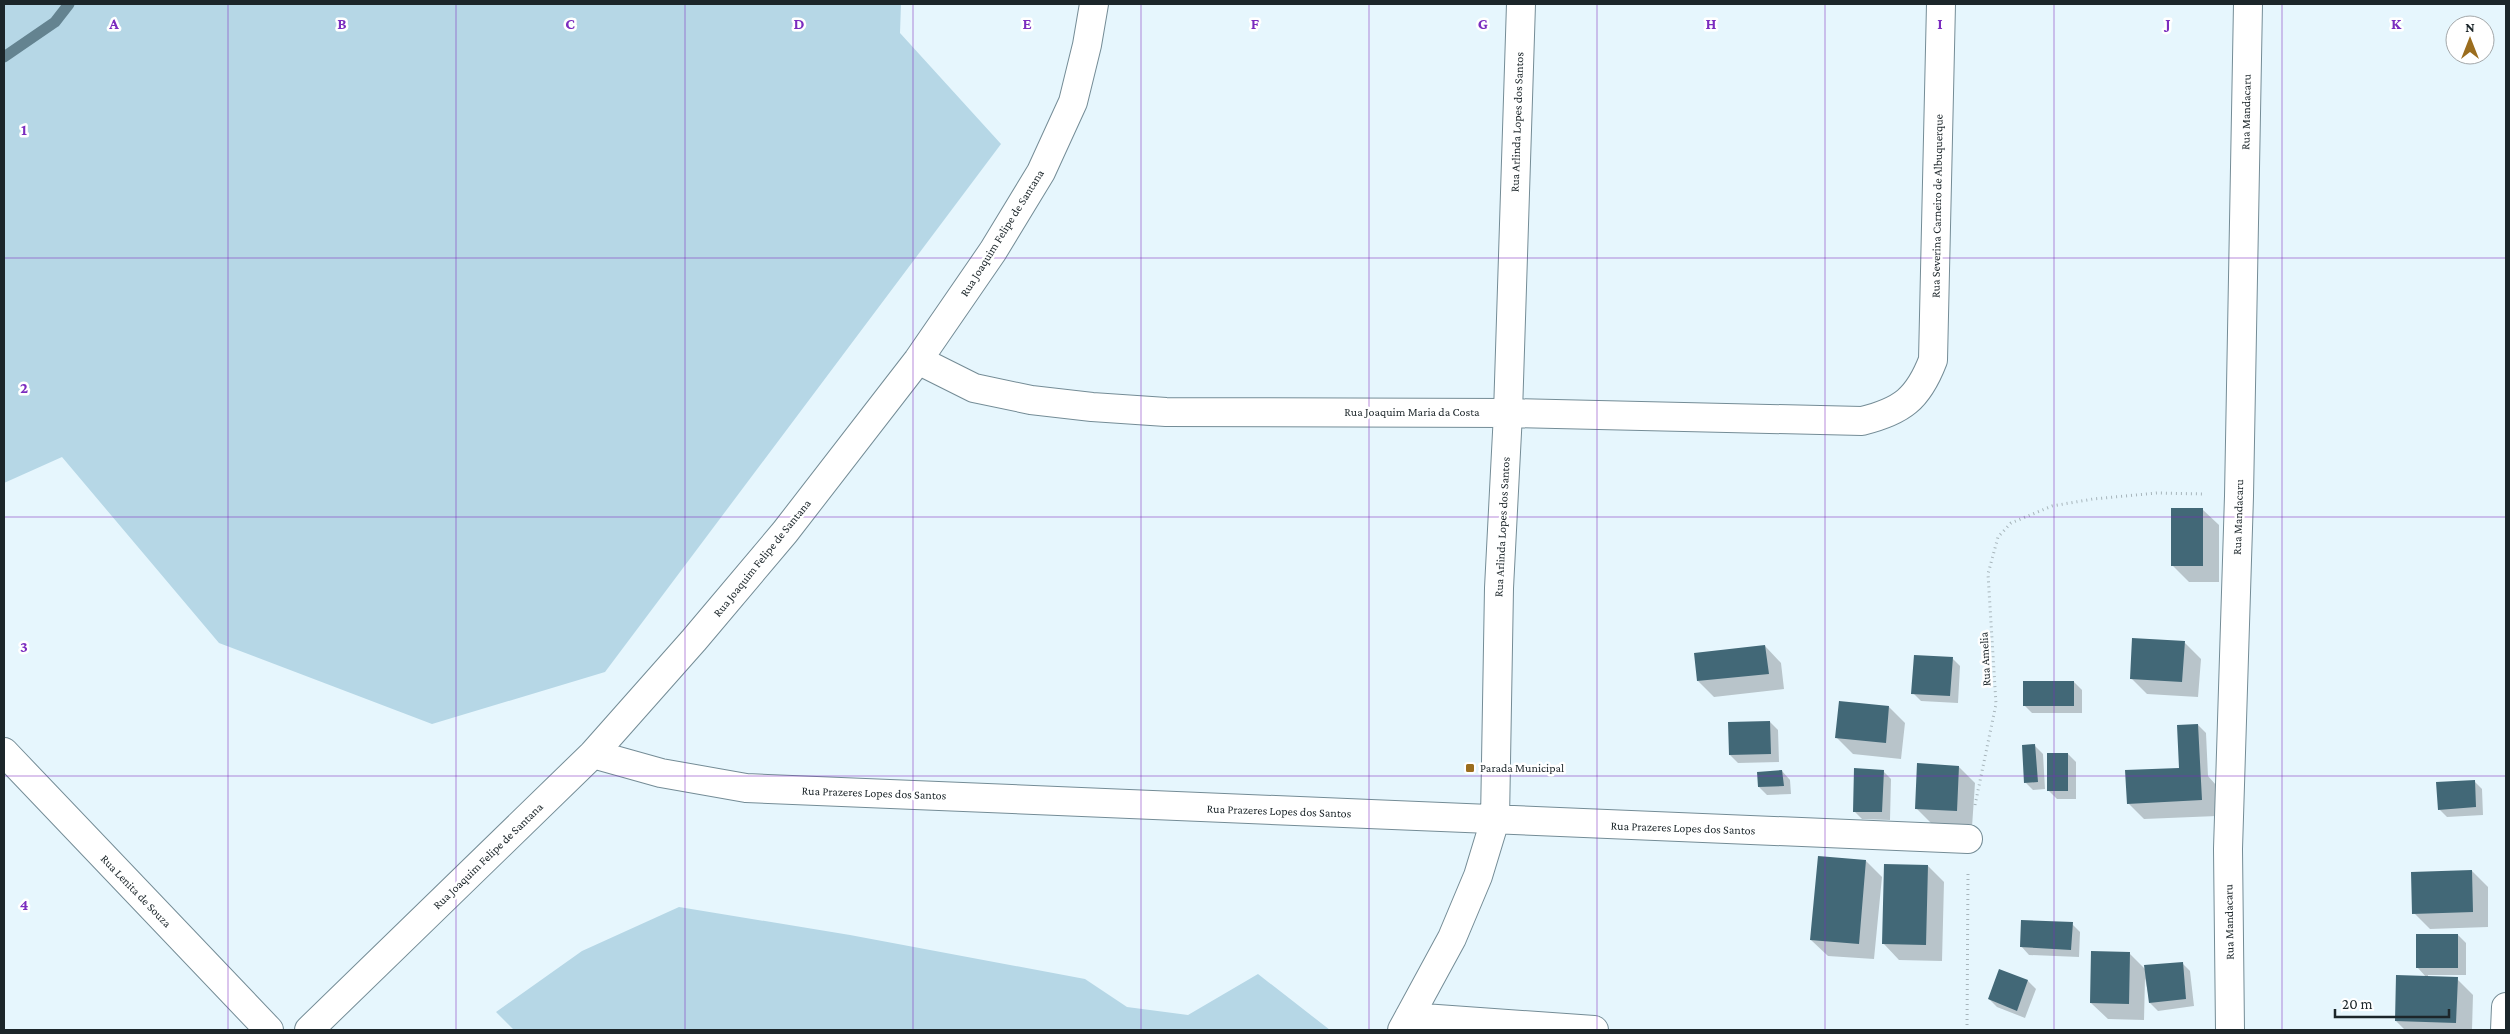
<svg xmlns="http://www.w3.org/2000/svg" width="2510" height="1034" font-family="'Crimson Pro',serif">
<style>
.green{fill:#b6d7e6}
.shadow{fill:#0003}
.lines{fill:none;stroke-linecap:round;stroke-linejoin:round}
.stream{stroke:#648390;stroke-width:11}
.building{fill:#426877}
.minor-casing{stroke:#748c96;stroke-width:30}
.path{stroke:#a7b5bb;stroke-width:3;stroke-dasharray:1 4;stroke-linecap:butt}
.minor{stroke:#fff;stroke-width:28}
.grid{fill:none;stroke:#7b2cbf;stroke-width:1;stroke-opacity:0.55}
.poi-dot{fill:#9b6d1e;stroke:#fff;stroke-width:2}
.labels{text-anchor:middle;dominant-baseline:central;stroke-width:5;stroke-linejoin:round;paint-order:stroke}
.street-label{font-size:12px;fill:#1c262a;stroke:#fff}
.poi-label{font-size:12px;fill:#1c262a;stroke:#fff;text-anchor:start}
.grid-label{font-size:16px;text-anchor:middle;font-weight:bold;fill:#7b2cbf;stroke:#fff;stroke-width:5;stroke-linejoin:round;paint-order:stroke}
</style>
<rect width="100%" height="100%" fill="#e6f6fd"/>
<path class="green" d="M4 4H901L900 33 1001 144 605 672 432 724 219 643 62 457 4 483Z
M679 907 850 935 1085 979 1127 1007 1188 1015 1258 974 1330 1030H514L496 1012 582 951Z"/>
<path class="shadow" d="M2202 509 2219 525V582H2189L2173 566Z
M2185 643 2201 659 2198 697 2147 694 2131 678Z
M1765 646 1781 663 1784 689 1714 697 1698 681Z
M1952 658 1960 666 1958 703 1921 701 1913 693Z
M2074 682 2082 690V713H2032L2024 705Z
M1889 707 1905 723 1901 759 1853 754 1837 738Z
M1770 722 1778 730 1779 762 1738 763 1730 755Z
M2198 725 2206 733 2208 776 2216 785 2217 816 2144 819 2128 803 2182 769Z
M2035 746 2043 754 2045 789 2033 790 2025 782Z
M2068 754 2076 762V799H2057L2049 791Z
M1959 767 1975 783 1972 827 1932 824 1916 808Z
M1782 771 1790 780 1791 794 1767 795 1759 787Z
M1883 771 1891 779 1890 820 1862 819 1854 811Z
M2474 781 2482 789 2483 815 2447 817 2439 809Z
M1866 861 1882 877 1874 959 1828 956 1811 940Z
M1928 866 1944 882 1942 961 1899 960 1883 943Z
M2472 871 2488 887V927L2430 929 2414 913Z
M2072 924 2080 932 2079 957 2029 955 2021 946Z
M2458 935 2466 943V975H2428V978L2457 979 2473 995 2472 1030H2405L2396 1021 2427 978 2417 967Z
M2129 953 2146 970 2182 963 2190 971 2194 1006 2158 1011 2150 1003 2145 978 2144 1020 2108 1019 2091 1003Z
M2000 971 2028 981 2036 989 2025 1018 1997 1007 1989 999Z"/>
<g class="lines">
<path class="stream" d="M4 57 55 22 69 4"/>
</g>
<path class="building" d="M2171 508H2203V566H2171Z
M2132 638 2185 641 2182 682 2130 679Z
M1765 645 1769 674 1697 681 1694 653Z
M1914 655 1953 657 1950 696 1911 694Z
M2023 681H2074V706H2023Z
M1839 701 1889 706 1886 743 1835 738Z
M1770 721 1771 754 1729 755 1728 722Z
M2198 724 2202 800 2127 804 2125 770 2179 768 2177 725Z
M2035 744 2038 782 2024 783 2022 745Z
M2047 753H2068V791H2047Z
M1917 763 1959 766 1957 811 1915 809Z
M1854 768 1884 770 1882 812H1853Z
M1782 770 1784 786 1758 787 1757 772Z
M2475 780 2476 807 2438 810 2436 782Z
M1818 856 1866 860 1859 944 1810 940Z
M1884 864 1928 865 1926 945 1882 944Z
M2472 870 2473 912 2412 914 2411 872Z
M2021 920 2073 922 2071 950 2020 947Z
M2416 934H2458V968H2416Z
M2091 951 2130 952 2129 1004 2090 1003Z
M2183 962 2186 999 2149 1003 2144 965Z
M1999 969 2028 980 2017 1011 1988 999Z
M2396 975 2458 977 2456 1023 2395 1021Z"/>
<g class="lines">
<g class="minor-casing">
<path id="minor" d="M918 360 974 388 1031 400 1092 407 1166 412 1508 413 1862 421C1902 411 1918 399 1933 360L1941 4
M4 752 269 1030
M593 754 661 773 746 788 1968 839
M1409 1017 1594 1030
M309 1030 593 754 694 640 785 532 918 360 993 251 1041 172 1073 102 1087 45 1094 4
M1402 1030 1452 938 1478 876 1495 820 1499 588 1508 413 1521 4
M2230 1030 2228 849 2239 496 2248 4
M2505 1030 2506 1007"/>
</g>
<path class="path" d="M1975 805 1996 704 1988 574 1998 537 2011 523 2052 506 2093 499 2157 493 2204 494
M1967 1030 1968 873"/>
<use href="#minor" class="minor"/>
</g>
<path class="grid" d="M228 4V1030M456 4V1030M685 4V1030M913 4V1030M1141 4V1030M1369 4V1030M1597 4V1030M1825 4V1030M2054 4V1030M2282 4V1030M4 258H2506M4 517H2506M4 776H2506"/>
<rect class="poi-dot" x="1465" y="763" width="10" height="10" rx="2.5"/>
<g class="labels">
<g class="street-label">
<text transform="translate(2246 112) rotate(-89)">Rua Mandacaru</text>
<text transform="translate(1517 122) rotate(-88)">Rua Arlinda Lopes dos Santos</text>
<text transform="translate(1937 206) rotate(-89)">Rua Severina Carneiro de Albuquerque</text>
<text transform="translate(1002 233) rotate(-58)">Rua Joaquim Felipe de Santana</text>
<text x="1412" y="412">Rua Joaquim Maria da Costa</text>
<text transform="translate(2238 517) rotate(-88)">Rua Mandacaru</text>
<text transform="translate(1502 527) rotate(-87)">Rua Arlinda Lopes dos Santos</text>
<text transform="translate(762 558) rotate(-51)">Rua Joaquim Felipe de Santana</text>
<text transform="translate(1985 659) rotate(-93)">Rua Amelia</text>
<text transform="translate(874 793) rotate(2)">Rua Prazeres Lopes dos Santos</text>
<text transform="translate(1279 811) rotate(2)">Rua Prazeres Lopes dos Santos</text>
<text transform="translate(1683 828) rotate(2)">Rua Prazeres Lopes dos Santos</text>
<text transform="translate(488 856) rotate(-44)">Rua Joaquim Felipe de Santana</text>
<text transform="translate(136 891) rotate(46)">Rua Lenita de Souza</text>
<text transform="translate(2229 922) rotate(-91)">Rua Mandacaru</text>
</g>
<g class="poi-label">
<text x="1480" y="768">Parada Municipal</text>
</g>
</g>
<g class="grid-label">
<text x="114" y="29">A</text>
<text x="342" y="29">B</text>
<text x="570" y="29">C</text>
<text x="799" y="29">D</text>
<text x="1027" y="29">E</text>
<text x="1255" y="29">F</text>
<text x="1483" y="29">G</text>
<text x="1711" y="29">H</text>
<text x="1940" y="29">I</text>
<text x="2168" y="29">J</text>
<text x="2396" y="29">K</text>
<text x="24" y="135">1</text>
<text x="24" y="393">2</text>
<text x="24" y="652">3</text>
<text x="24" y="910">4</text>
</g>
<rect width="2510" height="1034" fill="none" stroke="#1c262a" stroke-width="10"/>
<g transform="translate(2470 40)"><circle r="24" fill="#ffffff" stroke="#a4a8aa"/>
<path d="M0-4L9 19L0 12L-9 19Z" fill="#9b6d1e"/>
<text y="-8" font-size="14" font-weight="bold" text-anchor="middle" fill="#1c262a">N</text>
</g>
<path d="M2335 1009v8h114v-8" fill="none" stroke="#1c262a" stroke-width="2.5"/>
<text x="2342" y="1009" font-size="15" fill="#1c262a" stroke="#ffffff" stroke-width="4" paint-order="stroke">20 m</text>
</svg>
